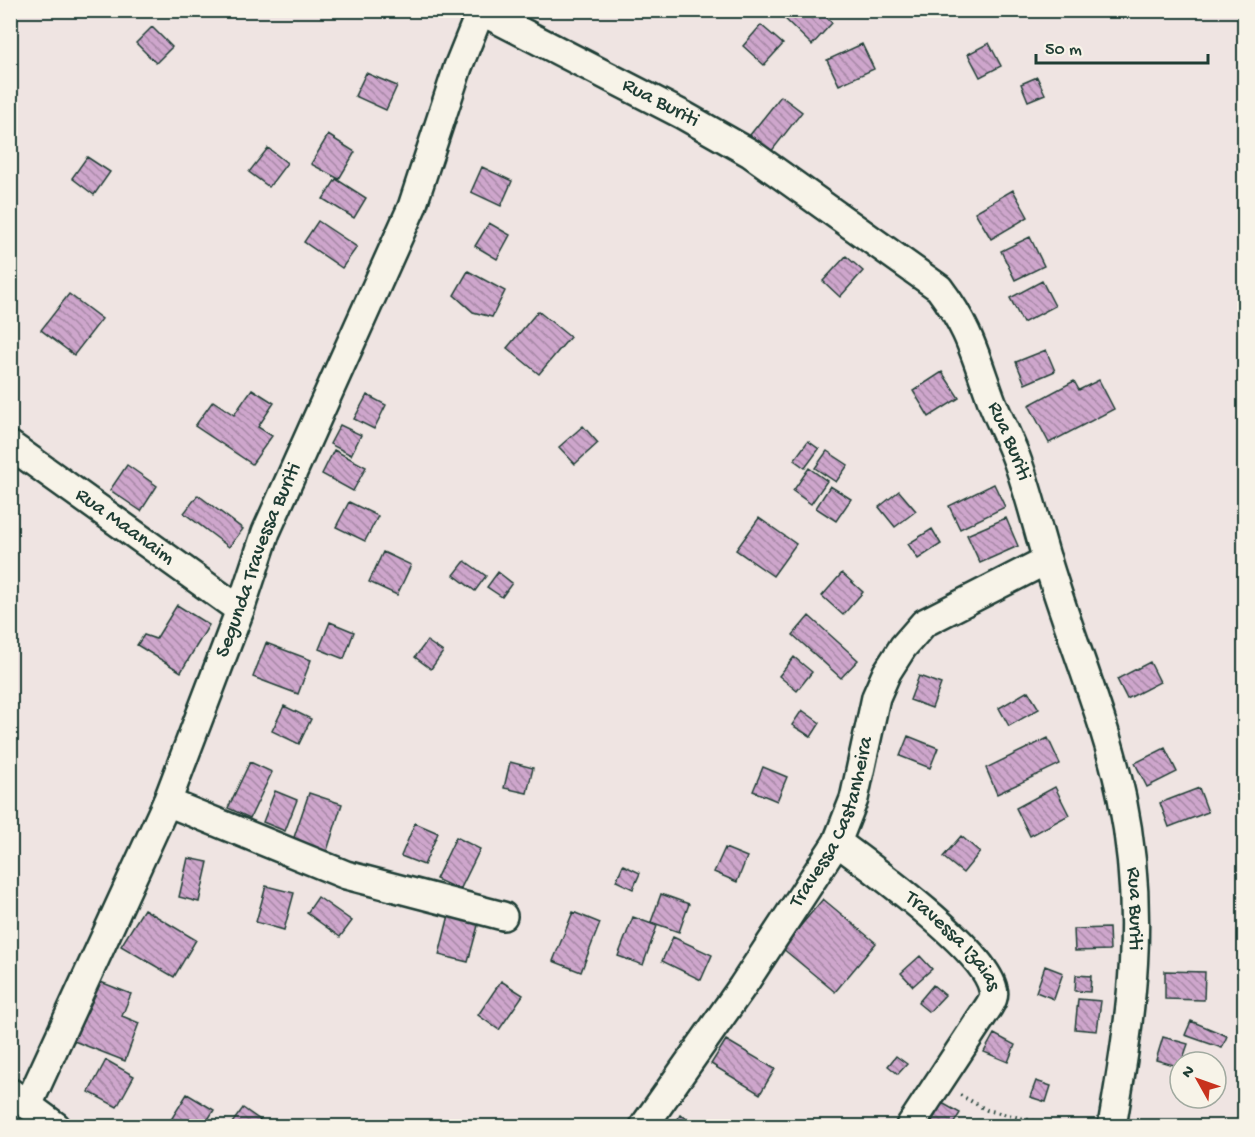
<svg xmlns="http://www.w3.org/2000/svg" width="1255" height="1137" font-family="'Gochi Hand',sans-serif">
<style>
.building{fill:url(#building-back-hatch);stroke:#1f3d34;stroke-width:1.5}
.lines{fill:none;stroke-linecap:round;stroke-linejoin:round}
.minor-casing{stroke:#1f3d34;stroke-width:32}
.path{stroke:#1f3d34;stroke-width:4;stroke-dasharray:1.5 4.5;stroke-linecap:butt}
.minor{stroke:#f7f3e8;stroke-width:27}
.labels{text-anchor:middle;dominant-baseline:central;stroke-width:4.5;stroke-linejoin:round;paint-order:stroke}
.street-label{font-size:21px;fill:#1f3d34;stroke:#f7f3e8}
</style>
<defs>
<pattern id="building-back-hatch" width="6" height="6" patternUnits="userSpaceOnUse" patternTransform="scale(1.5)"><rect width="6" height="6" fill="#cea6cc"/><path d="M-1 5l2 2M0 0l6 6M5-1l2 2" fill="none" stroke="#a788a6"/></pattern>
</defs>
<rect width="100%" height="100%" fill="#efe4e2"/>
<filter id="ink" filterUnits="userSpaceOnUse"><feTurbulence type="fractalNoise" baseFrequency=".0167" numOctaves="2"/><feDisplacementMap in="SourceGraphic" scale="12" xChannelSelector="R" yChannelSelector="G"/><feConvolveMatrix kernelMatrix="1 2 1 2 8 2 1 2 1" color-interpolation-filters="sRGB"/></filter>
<g filter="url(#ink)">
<path class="building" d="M784 10H819L832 23 812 45 780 14Z
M761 25 783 44 764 65 743 46Z
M152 27 172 47 156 63 136 43Z
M989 43 1001 66 980 77 968 54Z
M862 44 874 69 839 85 827 60Z
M366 73 397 86 386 110 355 96Z
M1037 77 1045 94 1028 101 1021 84Z
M781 96 802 112 767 157 746 140Z
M328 135 355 152 339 179 311 164Z
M268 148 287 163 269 187 249 172Z
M87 157 110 172 94 195 72 178Z
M482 167 512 181 501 206 471 192Z
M336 179 366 198 354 218 323 199Z
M1013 190 1028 217 991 239 975 212Z
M318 221 357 247 342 268 304 242Z
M489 223 510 235 497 259 475 246Z
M1030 237 1044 266 1015 280 1001 251Z
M846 256 863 271 840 297 823 281Z
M468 271 505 291 492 317 473 312 454 295Z
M1042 281 1055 306 1023 323 1010 298Z
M69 294 102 319 74 355 41 330Z
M538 311 570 337 539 374 507 348Z
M1046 350 1055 371 1025 384 1016 362Z
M942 372 959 398 929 417 913 391Z
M1099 380 1114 409 1049 443 1029 405 1074 381 1079 390Z
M252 389 274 403 258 427 272 436 252 464 195 426 213 401 234 415Z
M367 395 386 405 374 429 354 419Z
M340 425 361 435 351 455 330 444Z
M583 426 598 443 575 464 559 447Z
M808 441 819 449 805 468 794 460Z
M334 450 366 467 353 491 322 474Z
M827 451 848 465 836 482 815 468Z
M127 465 157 486 141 511 110 490Z
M809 468 827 481 811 504 793 491Z
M994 484 1005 507 960 529 949 506Z
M830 486 851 499 836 521 816 508Z
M899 491 916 511 895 527 879 507Z
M198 495 243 529 229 547 184 513Z
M349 502 378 516 365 541 336 527Z
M759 518 796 544 773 576 736 550Z
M1006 518 1018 546 980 563 967 535Z
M932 529 941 544 918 559 908 544Z
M383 552 411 565 397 595 369 582Z
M465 561 486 576 475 591 454 575Z
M498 572 512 583 502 597 487 587Z
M842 573 863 592 843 615 822 596Z
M177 605 209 625 181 672 137 645 144 635 156 639Z
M809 616 858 660 841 678 793 635Z
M330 622 354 632 344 659 319 649Z
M427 641 443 652 431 669 415 657Z
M266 643 311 660 298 694 253 677Z
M794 657 812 672 797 691 779 676Z
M1150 662 1160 682 1127 699 1117 679Z
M919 676 941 684 932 708 910 700Z
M1028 691 1039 709 1009 726 999 708Z
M284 706 311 719 299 744 272 731Z
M802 710 820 723 811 737 792 725Z
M908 736 938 748 930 768 900 756Z
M1048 738 1060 764 997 794 986 768Z
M1165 748 1177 772 1147 787 1135 763Z
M250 762 272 772 250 818 228 808Z
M510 762 533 768 527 793 504 788Z
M763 767 787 777 777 801 753 791Z
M1055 787 1069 815 1030 836 1016 808Z
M1199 788 1208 812 1169 827 1160 803Z
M275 791 297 800 285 831 263 822Z
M309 793 342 804 324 860 290 849Z
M415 823 438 833 424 865 401 856Z
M961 836 980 852 963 873 943 857Z
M456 837 480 849 460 890 436 879Z
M725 848 747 857 737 882 714 872Z
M188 858 208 862 199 902 179 897Z
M623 865 640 873 633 889 616 881Z
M266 886 294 893 284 930 256 922Z
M661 894 689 904 679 932 651 922Z
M318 897 352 921 340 937 307 913Z
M823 899 876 943 835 992 782 948Z
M144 909 196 940 174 977 121 946Z
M573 912 600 923 581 972 553 961Z
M449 915 479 922 468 962 439 955Z
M633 917 657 926 643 965 618 956Z
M1109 928 1110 950 1075 951 1074 929Z
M673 937 712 955 701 980 662 961Z
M920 956 932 969 913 986 901 973Z
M1045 966 1063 973 1054 999 1036 992Z
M1165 971 1205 972 1204 1000 1165 999Z
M1076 975 1091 976 1090 992 1075 991Z
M98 981 131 994 122 1016 139 1023 125 1061 74 1041Z
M501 981 523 995 499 1030 478 1015Z
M933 985 945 995 929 1012 918 1003Z
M1078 999 1101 1001 1097 1031 1075 1029Z
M1191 1021 1227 1036 1222 1048 1185 1035Z
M994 1034 1015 1045 1008 1062 984 1052Z
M1163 1037 1188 1044 1180 1067 1156 1060Z
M726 1040 775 1069 760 1094 711 1064Z
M896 1056 907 1064 898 1074 888 1066Z
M106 1060 134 1076 117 1107 89 1092Z
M1036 1081 1051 1086 1046 1102 1030 1097Z
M187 1094 214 1110 204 1126H167Z
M942 1103 960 1113 952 1126H937L931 1123Z
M243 1108 260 1120 255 1126H236L232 1123Z
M680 1115 704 1126H674Z"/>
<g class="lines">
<g class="minor-casing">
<g id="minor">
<path id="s1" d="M479 10 683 115 750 153 939 288C970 329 975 356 992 402 999 419 1007 435 1014 452 1028 487 1036 524 1047 560 1071 640 1105 717 1122 798 1146 915 1132 1011 1112 1126"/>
<path id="s2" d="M10 445 240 610"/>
<path d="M167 802 346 875 503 916"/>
<path id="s3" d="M837 842C871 867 985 950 993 989 995 995 993 1000 989 1006L910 1126"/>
<path d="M10 1092 56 1126"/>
<path id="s4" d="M28 1105 167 802 240 610 266 532 412 207 458 67 481 10"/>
<path id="s5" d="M644 1126 742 987 837 842 854 799 876 697 887 672 903 647 924 623 1047 560"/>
</g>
</g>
<path class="path" d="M960 1095 987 1110 1053 1126"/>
<use href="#minor" class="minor"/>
</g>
</g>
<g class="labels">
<g class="street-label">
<text stroke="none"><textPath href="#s1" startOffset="204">Rua Buriti</textPath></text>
<text stroke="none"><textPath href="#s1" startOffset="708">Rua Buriti</textPath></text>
<text stroke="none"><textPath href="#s2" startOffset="141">Rua Maanaim</textPath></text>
<text stroke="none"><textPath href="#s4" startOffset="592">Segunda Travessa Buriti</textPath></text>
<text stroke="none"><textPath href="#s5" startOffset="360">Travessa Castanheira</textPath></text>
<text stroke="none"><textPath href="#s1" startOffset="1194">Rua Buriti</textPath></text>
<text stroke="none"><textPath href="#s3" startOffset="153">Travessa Izaias</textPath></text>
</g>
</g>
<rect width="1255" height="1137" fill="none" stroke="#f7f3e8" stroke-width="36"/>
<rect x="18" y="18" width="1219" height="1101" fill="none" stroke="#1f3d34" stroke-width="2" filter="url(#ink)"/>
<g transform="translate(1198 1080) rotate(310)"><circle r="28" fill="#f7f3e8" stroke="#a1aaa0" stroke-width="1.5"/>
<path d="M0-4.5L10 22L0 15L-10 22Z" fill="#c8321e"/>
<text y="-9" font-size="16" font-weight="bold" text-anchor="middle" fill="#1f3d34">N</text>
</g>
<path d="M1036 54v9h172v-9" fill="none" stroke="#1f3d34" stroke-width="3"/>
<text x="1045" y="54" font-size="18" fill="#1f3d34" stroke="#f7f3e8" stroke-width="4.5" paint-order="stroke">50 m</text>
</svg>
